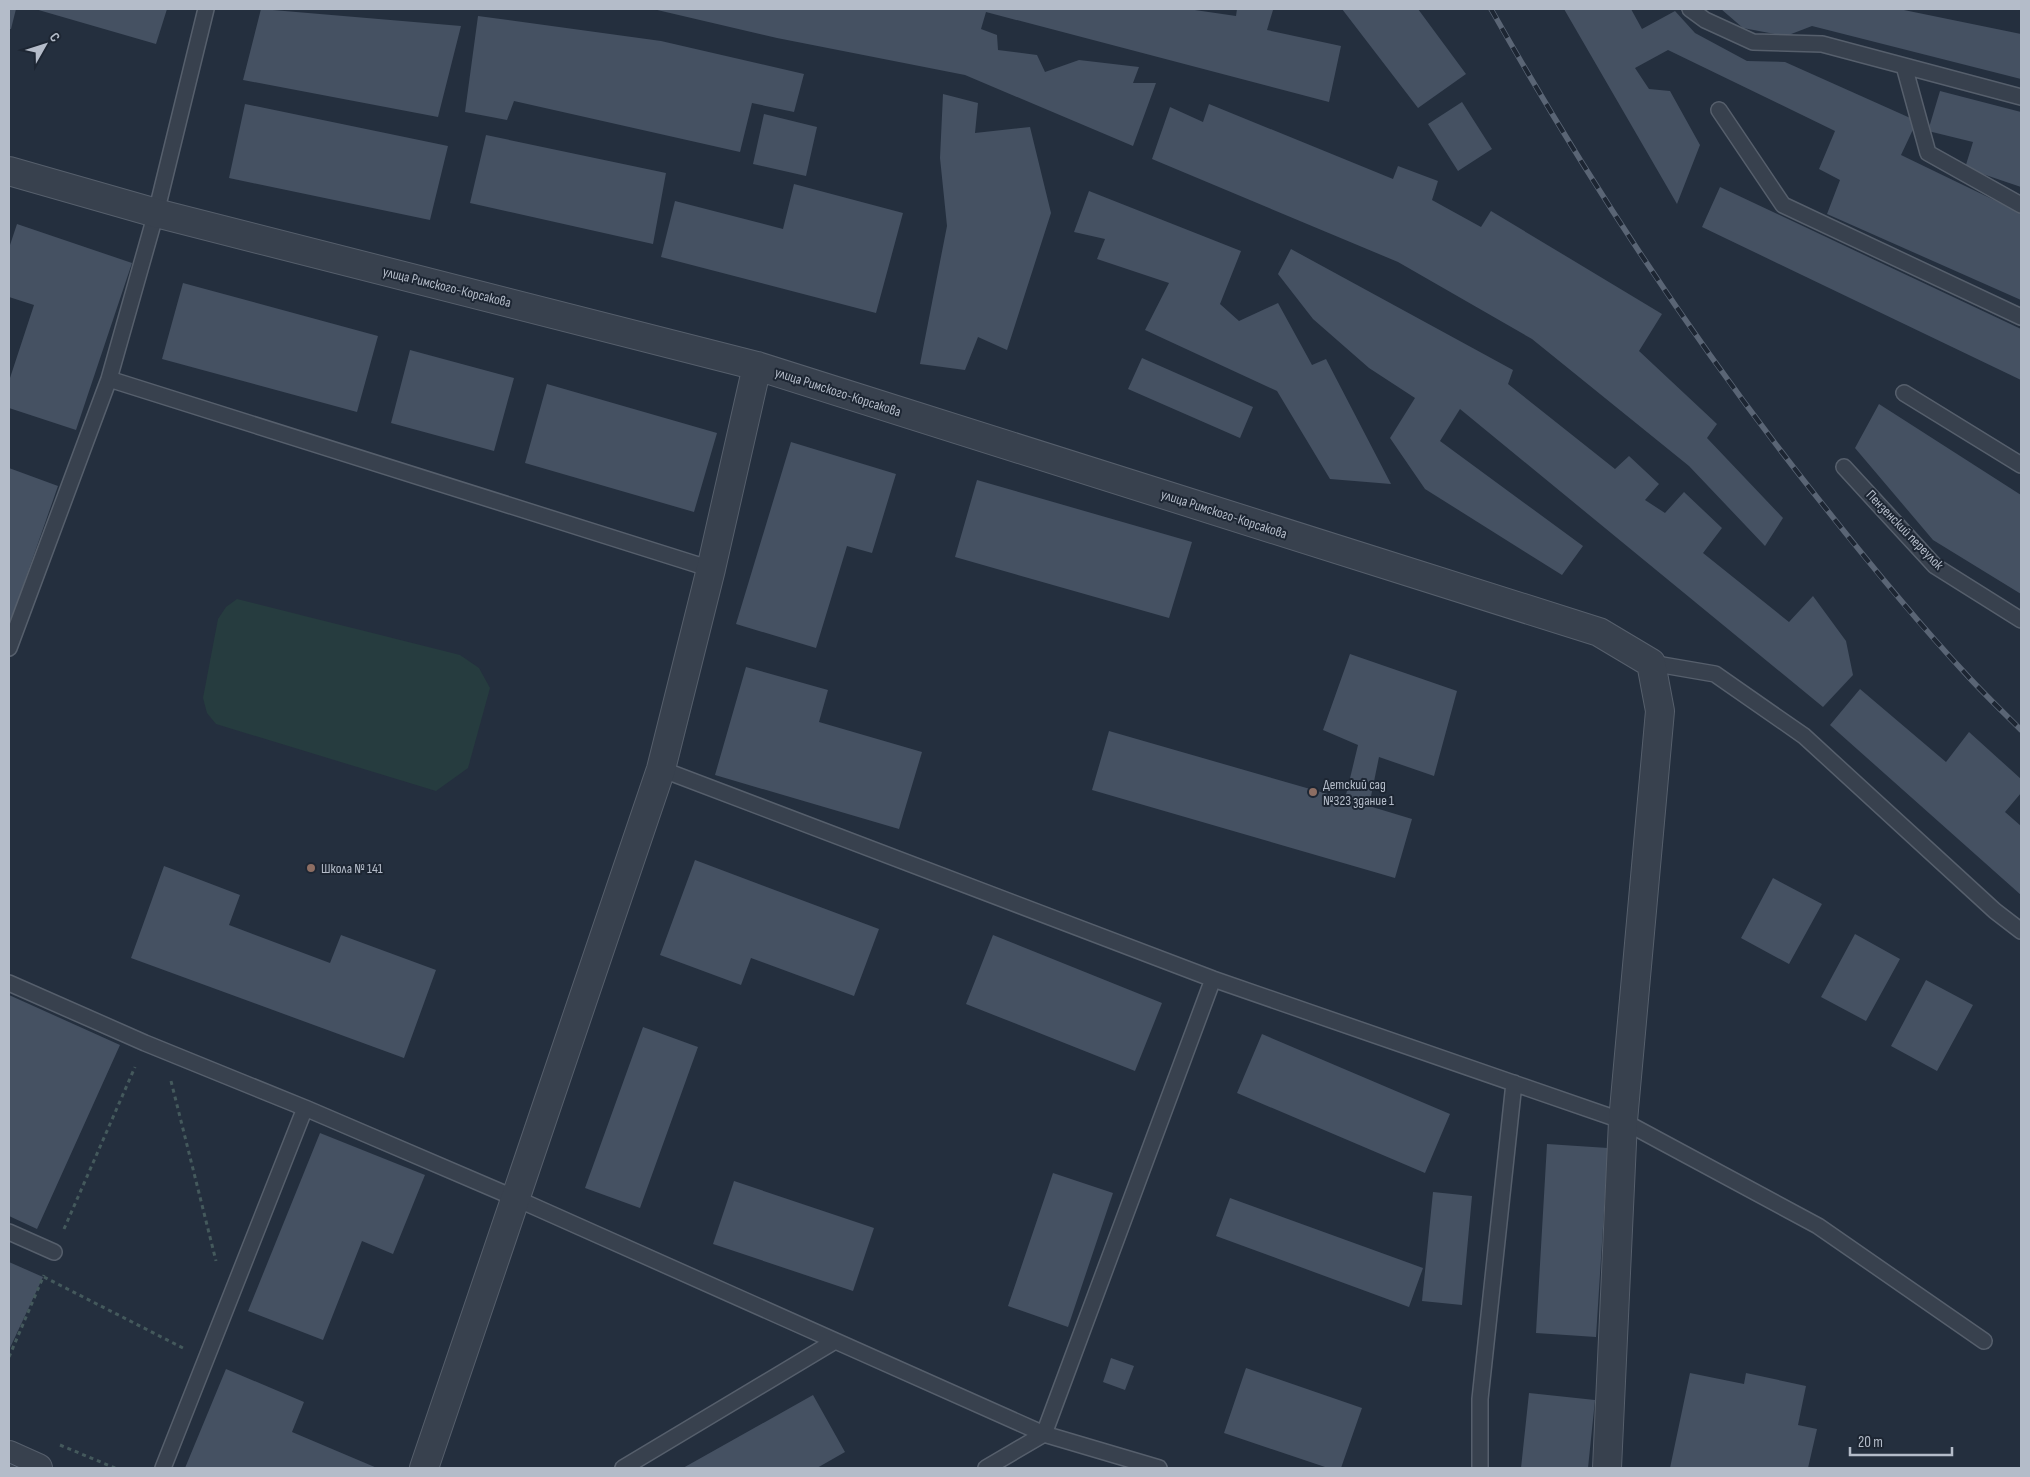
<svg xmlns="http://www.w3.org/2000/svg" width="2030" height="1477" font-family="'Sofia Sans Condensed',sans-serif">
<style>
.green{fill:#263c3f}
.building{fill:#455162}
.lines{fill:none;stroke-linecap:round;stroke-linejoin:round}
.service-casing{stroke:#565f6c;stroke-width:18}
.minor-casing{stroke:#565f6c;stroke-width:30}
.path{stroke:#44595c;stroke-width:3;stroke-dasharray:4 4;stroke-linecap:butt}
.service{stroke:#38414e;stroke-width:15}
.minor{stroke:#38414e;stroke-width:28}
.tram{stroke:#5a6575;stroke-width:1}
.rail-casing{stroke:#5a6575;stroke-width:5.5}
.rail{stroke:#1d2633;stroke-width:4;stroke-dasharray:11;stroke-linecap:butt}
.education-dot{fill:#8d6e63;stroke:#1d2633;stroke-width:2}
.labels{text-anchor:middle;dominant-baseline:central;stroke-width:4;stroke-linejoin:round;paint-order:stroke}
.street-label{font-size:14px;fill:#b4bcc9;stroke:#1d2633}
.poi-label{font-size:14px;fill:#b4bcc9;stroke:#1d2633;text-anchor:start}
</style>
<rect width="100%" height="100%" fill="#242f3e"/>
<path class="green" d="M237 599 460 655 479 668 490 688 468 768 436 791 216 724 207 713 203 698 218 619 226 607Z"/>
<path class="building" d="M9 9H16L11 29H9Z
M35 9H167L156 44Z
M261 9 461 26 438 117 243 80Z
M653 9H1188L1236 16 1237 9H1267L1273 10 1267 30 1341 46 1329 102 986 12 981 29 997 35 998 50 1037 55 1045 72 1079 60 1139 67 1133 83H1156L1133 146 965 75 777 38Z
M1342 9H1418L1466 74 1418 108Z
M1564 9H1631L1642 29 1675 11 1695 33 1747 61 1785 62 1917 121 1901 155 2021 213V300L1827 214 1840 180 1819 169 1835 131 1668 50 1635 68 1649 89 1670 91 1700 145 1677 204Z
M1721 9H1899L2021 34V79L1812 26 1786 36 1743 28Z
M478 16 661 41 804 74 794 112 752 103 740 152 514 101 507 120 465 112Z
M1940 91 2021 112V187L1965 168 1973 142 1928 131Z
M943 94 978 103 975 133 1030 127 1051 213 1007 350 978 337 965 370 920 364 947 226 940 158Z
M1462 102 1492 149 1458 171 1428 124Z
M245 104 448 146 430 220 229 178Z
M1209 104 1393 179 1398 166 1438 181 1432 200 1481 227 1491 211 1662 314 1639 351 1717 424 1707 438 1783 518 1765 546 1689 466 1532 339 1398 262 1152 159 1170 107 1203 122Z
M764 114 817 127 806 176 753 164Z
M486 135 666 173 653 244 470 203Z
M794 184 903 213 876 313 661 257 675 201 783 229Z
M1720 187 2021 329V380L1702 227Z
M1089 191 1241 251 1220 304 1239 321 1278 303 1312 365 1326 359 1391 484 1330 479 1277 391 1145 330 1169 283 1097 259 1105 239 1074 232Z
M17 224 132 263 76 430 9 408V381L34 305 9 297V248Z
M1291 249 1513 370 1508 384 1615 469 1629 456 1659 484 1645 500 1665 513 1684 492 1722 528 1703 553 1789 622 1813 596 1846 641 1853 675 1823 707 1460 409 1440 441 1583 546 1562 575 1425 489 1390 438 1415 398 1369 368 1313 319 1278 274Z
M183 283 378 336 357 412 162 359Z
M410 350 514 378 494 451 391 423Z
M1142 358 1253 407 1240 438 1128 389Z
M547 384 717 433 694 512 525 463Z
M1879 404 2021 495V594L1933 540 1855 448Z
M791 442 896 474 872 553 847 546 816 648 736 624Z
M9 468 58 486 9 626Z
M977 480 1192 542 1169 618 955 557Z
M1350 654 1457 691 1434 776 1379 757 1369 806 1412 819 1395 878 1092 790 1109 731 1345 799 1358 745 1323 730Z
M746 667 828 690 819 722 922 752 899 829 715 775Z
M1860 689 1946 762 1969 732 2021 779V793L2005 812 2021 826V895L1830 725Z
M695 860 879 929 854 996 751 958 741 985 660 955Z
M164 866 240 895 229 925 330 963 341 935 436 970 404 1058 131 958Z
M1773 878 1822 904 1789 964 1741 938Z
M1855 934 1900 959 1866 1021 1821 997Z
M993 935 1162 1003 1135 1071 966 1004Z
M1926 980 1973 1005 1937 1071 1891 1046Z
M9 995 120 1045 37 1229 9 1216Z
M643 1027 698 1047 640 1208 585 1188Z
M1262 1034 1450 1114 1425 1173 1237 1093Z
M320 1133 425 1175 393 1254 362 1241 323 1340 248 1311Z
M1547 1144 1608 1148 1596 1337 1536 1333Z
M1053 1173 1113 1193 1068 1327 1008 1306Z
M734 1181 874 1228 853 1291 713 1244Z
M1433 1192 1472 1196 1462 1305 1422 1301Z
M1230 1198 1423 1268 1409 1307 1216 1236Z
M9 1262 43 1277 9 1350Z
M1111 1358 1134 1366 1125 1390 1103 1382Z
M1246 1368 1362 1408 1341 1468H1328L1224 1433Z
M226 1369 304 1402 292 1432 377 1468H185Z
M1690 1373 1744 1384 1746 1373 1806 1386 1798 1425 1817 1429 1808 1468H1670Z
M1529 1393 1595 1400 1588 1468H1521Z
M813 1395 845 1452 817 1468H683Z"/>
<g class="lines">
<g class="service-casing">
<path id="service" d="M1690 9 1705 20 1753 42 1822 44 2021 97
M1904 66 1928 153 2021 205
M1719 110 1783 205 2021 317
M109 379 711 569
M1904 393 2021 465
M1844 467 1935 566 2021 620
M9 648 109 379 156 213 206 9
M1651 663 1715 674 1804 736 1995 911 2021 931
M661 769 1213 979 1623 1121 1818 1226 1984 1341
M9 983 145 1043 305 1108
M9 1232 54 1252
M163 1468 305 1108 515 1198 1044 1434 1159 1468
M623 1468 835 1341
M986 1468 1044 1434 1213 979
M1480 1468V1399L1514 1083"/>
</g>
<g class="minor-casing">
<path id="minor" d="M9 171 156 213 757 366 1599 632 1651 663 1660 711 1623 1121 1607 1468
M9 1455 38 1468
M424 1468 661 769 711 569 757 366"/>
</g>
<path class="path" d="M171 1081 216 1261
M64 1229 135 1067
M44 1277 183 1348
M9 1357 44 1275
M60 1445 115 1468"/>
<use href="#service" class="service"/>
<use href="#minor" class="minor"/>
<path class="tram" d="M9 1463 20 1468"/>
<g class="rail-casing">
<path id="rail" d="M1491 9C1584 174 1688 333 1805 482 1856 547 1908 612 1964 672 1982 692 2002 711 2021 730"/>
</g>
<use href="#rail" class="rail"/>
</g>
<g class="education-dot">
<circle cx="1313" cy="792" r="5"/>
<circle cx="311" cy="868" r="5"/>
</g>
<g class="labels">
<g class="street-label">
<text transform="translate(447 287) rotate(14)">улица Римского-Корсакова</text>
<text transform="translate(838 392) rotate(18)">улица Римского-Корсакова</text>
<text transform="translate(1224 514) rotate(18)">улица Римского-Корсакова</text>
<text transform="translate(1905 530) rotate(46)">Пензенский переулок</text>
</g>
<g class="poi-label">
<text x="1323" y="784">Детский сад<tspan x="1323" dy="16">№323 здание 1</tspan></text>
<text x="321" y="868">Школа № 141</text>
</g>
</g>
<rect width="2030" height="1477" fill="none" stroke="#b4bcc9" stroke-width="20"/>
<g transform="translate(45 45) rotate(51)" stroke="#1d2633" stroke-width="4" paint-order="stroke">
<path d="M0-4L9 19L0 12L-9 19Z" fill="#b4bcc9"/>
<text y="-8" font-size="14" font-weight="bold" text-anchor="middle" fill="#b4bcc9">С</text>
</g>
<path d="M1850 1447v8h102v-8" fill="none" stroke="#b4bcc9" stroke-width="2.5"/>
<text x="1858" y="1447" font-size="15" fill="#b4bcc9" stroke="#1d2633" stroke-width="4" paint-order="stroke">20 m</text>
</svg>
